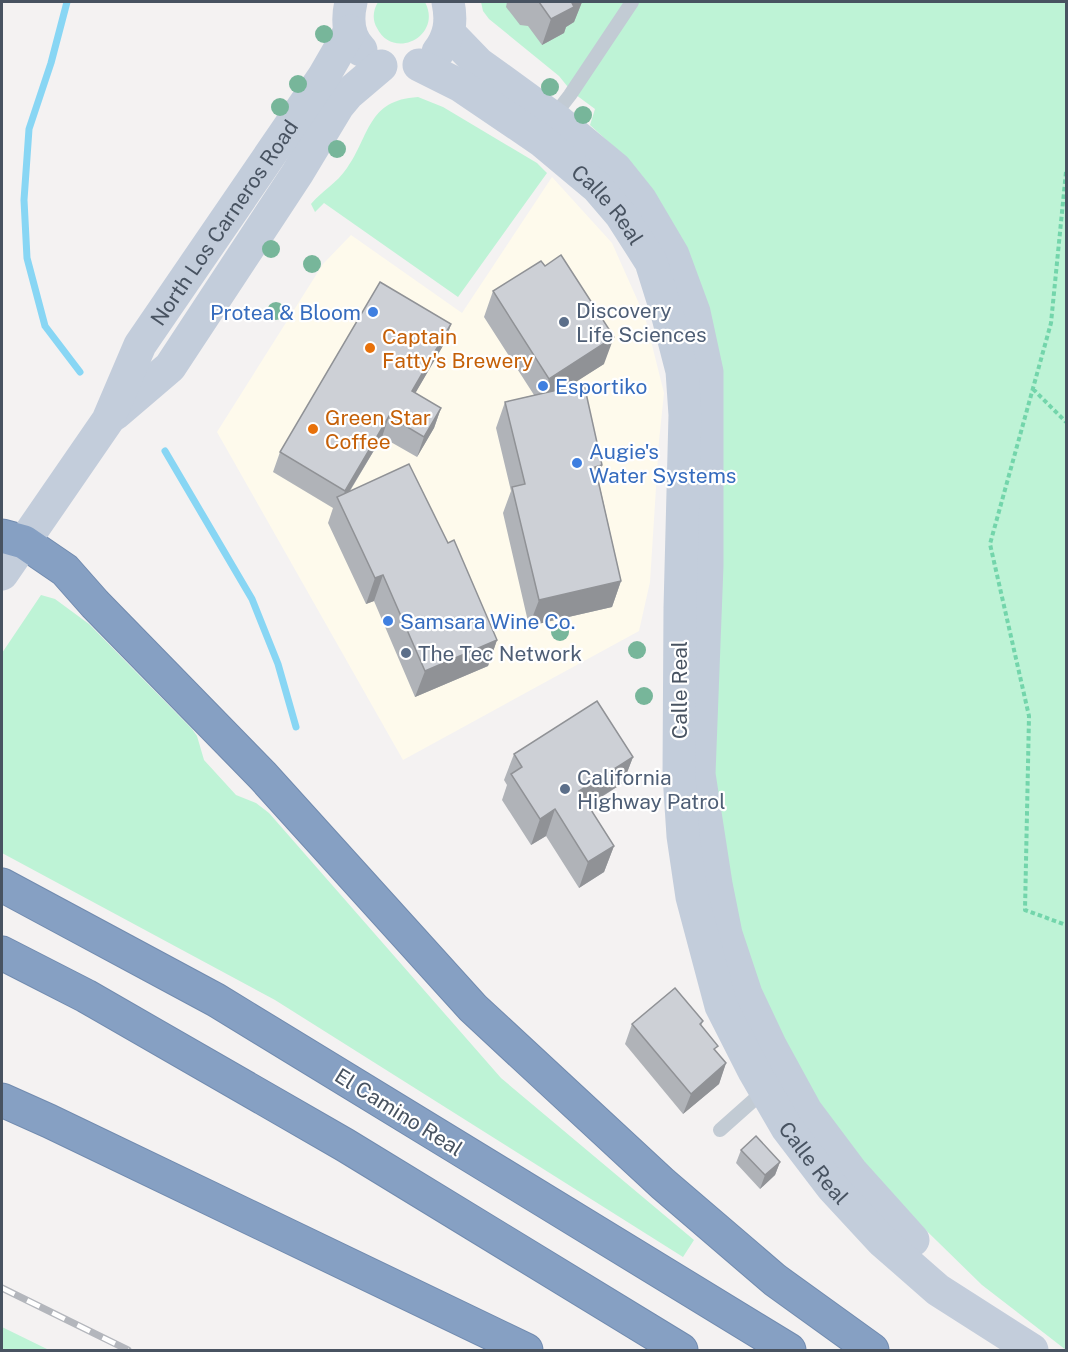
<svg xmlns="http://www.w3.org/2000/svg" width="1068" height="1352" font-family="'Public Sans',sans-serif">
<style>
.commercial{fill:#fefaec}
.green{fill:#bef3d6}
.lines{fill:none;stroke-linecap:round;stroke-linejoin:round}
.stream{stroke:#88d6f4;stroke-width:7}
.highway-casing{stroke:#718baf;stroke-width:35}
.path{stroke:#73d5ab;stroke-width:4;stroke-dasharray:4.5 3;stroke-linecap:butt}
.lane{stroke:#c2cbd4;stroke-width:14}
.secondary{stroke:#c3cddb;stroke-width:33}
.highway{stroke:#86a0c3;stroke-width:33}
.rail-casing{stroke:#b3b6bc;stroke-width:7}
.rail{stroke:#fff;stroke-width:4.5;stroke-dasharray:14;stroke-linecap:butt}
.tree{fill:#77b69a}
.wall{fill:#b0b3b8}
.shaded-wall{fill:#909296}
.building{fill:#cdd0d6;stroke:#909296;stroke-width:1.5}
.shop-dot{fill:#3f7fe0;stroke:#fff;stroke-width:2}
.service-dot{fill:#5c6f8a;stroke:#fff;stroke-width:2}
.food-dot{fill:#e8710a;stroke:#fff;stroke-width:2}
.labels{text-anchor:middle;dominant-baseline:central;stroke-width:4.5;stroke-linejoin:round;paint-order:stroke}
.street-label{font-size:21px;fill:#485361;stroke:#fff}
.service-label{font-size:21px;fill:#4e5e75;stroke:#fff;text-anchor:start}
.shop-label{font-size:21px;fill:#366cbe;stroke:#fff;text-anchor:start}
.food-label{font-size:21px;fill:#c56008;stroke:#fff;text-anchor:start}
</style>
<rect width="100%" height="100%" fill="#f4f2f2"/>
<path class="commercial" d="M552 177 612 243 645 317 664 393 659 441 650 582 639 631 403 760 217 432 323 264 351 235 462 313Z"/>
<path class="green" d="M378 2H425C443 36 393 61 377 28 372 20 373 10 378 2Z
M481 2H1066V1350L982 1285 893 1198 855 1156 786 1052 739 936 714 778 718 531 625 157 590 125 595 109 572 92 559 76 489 19 483 11Z
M418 97 443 107 537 163 547 173 458 297 324 203 315 212 311 204C322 191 337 183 347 168 370 136 367 100 418 97Z
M41 595 55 599 89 624 192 729 197 736 204 760 236 795 256 803 269 813 501 1078 694 1240 683 1257 275 1000 2 853V653Z
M2 1327 49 1350H2Z"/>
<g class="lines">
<path class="stream" d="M67 2 51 63 29 129 24 200 27 258 45 326 80 372
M165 451 252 599 278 664 296 727"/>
<g class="highway-casing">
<path id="highway" d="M2 536 24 542 65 570 95 604 263 776 473 1008 663 1184 775 1280 872 1350
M2 885 216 1000 789 1350
M2 953 86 996 345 1145 681 1350
M2 1100 49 1121 526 1350"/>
</g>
<path class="path" d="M1066 172 1051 323 990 544 1029 716 1025 910 1066 925
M1033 389 1066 422"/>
<path class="lane" d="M553 117 570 95 632 2
M720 1130 765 1090"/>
<g class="secondary">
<path d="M351 2C347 19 348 37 361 50"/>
<path d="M449 33 478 63 558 121 616 169 640 199 673 255 694 312 707 372V565L699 774 716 884 726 934 746 994 771 1047 806 1111 851 1171 913 1240"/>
<path d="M438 52C450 36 452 21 448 2"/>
<path id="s1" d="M419 65 461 86 542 141 597 187 621 215 651 262 667 313 682 371 685 415 680 608 679 775 683 836 692 897 721 1006 754 1071 787 1128 832 1187 882 1241 938 1290 1032 1350"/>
<path d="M115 414 170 367 297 174 338 106 348 94 381 66"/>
<path id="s2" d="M2 574 108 420 140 345 324 76 350 31"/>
</g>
<use href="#highway" class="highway"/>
<g class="rail-casing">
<path id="rail" d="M2 1288 128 1350"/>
</g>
<use href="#rail" class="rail"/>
</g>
<g class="tree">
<circle cx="324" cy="34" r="9"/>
<circle cx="298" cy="84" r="9"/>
<circle cx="550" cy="87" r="9"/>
<circle cx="280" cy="107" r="9"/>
<circle cx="583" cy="115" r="9"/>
<circle cx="337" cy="149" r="9"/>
<circle cx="271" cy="249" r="9"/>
<circle cx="312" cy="264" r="9"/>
<circle cx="276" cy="311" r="9"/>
<circle cx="560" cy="632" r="9"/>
<circle cx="637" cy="650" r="9"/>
<circle cx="644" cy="696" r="9"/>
</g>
<path class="wall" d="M507 2H582L574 22 566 27 564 33 542 45 528 26 520 25 506 7Z
M545 266 604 364 565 388 602 465 598 478 621 581 612 607 529 626 503 513 511 491 496 428 505 402 534 395 484 317 493 291Z
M451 324 444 344 415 393 441 408 434 428 417 457 382 437 350 491 448 543 497 640 488 666 415 697 374 601 366 604 328 523 333 508 273 472 280 452Z
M514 754 633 757 623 783 588 806 614 846 604 872 579 888 546 836 531 845 502 800 507 785 504 780Z
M703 1021 701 1026 716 1051 726 1063 719 1084 683 1114 625 1044 632 1024Z
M741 1150 780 1162 775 1175 760 1189 736 1163Z"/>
<path class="shaded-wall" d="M574 2H582L574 22 566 27 564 33 542 45 551 19Z
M451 324 444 344 405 411 412 391Z
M614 337 604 364 540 405 549 379Z
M441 408 434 428 417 457 424 437Z
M389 416 382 437 341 505V504L345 491Z
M602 465 593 491 595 467Z
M383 575 374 601 366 604 375 578Z
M621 581 612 607 529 626 539 600Z
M497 640 488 666 415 697 425 671Z
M633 757 623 783 569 817 579 791Z
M555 809 546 836 531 845 540 819Z
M614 846 604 872 579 888 588 862Z
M726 1063 719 1084 683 1114 691 1094Z
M780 1162 775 1175 760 1189 765 1175Z"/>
<path class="building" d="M539 2H575L572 3 574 7 551 19Z
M561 255 614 337 549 379 493 291 541 261 545 266Z
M380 282 451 324 412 391 441 408 424 437 389 416 345 491 280 452Z
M584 384 602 465 595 467 621 581 539 600 512 487 525 484 505 402Z
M409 464 448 543 454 540 497 640 425 671 383 575 375 578 337 497Z
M597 701 633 757 579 791 614 846 588 862 555 809 540 819 511 774 522 767 514 754Z
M675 988 703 1021 700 1024 718 1046 714 1049 726 1063 691 1094 632 1024Z
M756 1136 780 1162 765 1175 741 1150Z"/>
<g class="shop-dot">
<circle cx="373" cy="312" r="6"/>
<circle cx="543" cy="386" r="6"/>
<circle cx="577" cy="463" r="6"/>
<circle cx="388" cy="621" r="6"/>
</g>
<g class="service-dot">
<circle cx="564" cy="322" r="6"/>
<circle cx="406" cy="653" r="6"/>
<circle cx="565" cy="789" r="6"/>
</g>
<g class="food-dot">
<circle cx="370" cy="348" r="6"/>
<circle cx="313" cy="429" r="6"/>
</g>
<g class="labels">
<g class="street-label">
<text stroke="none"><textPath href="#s1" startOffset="237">Calle Real</textPath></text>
<text stroke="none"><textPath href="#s2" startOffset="417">North Los Carneros Road</textPath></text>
<text transform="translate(679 690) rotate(-90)">Calle Real</text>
<text transform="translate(399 1112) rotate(32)">El Camino Real</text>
<text stroke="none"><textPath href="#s1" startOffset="1245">Calle Real</textPath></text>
</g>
<g class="service-label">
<text x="576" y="310">Discovery<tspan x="576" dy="24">Life Sciences</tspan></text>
<text x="418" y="653">The Tec Network</text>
<text x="577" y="777">California<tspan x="577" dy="24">Highway Patrol</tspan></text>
</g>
<g class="shop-label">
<text x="361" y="312" text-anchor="end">Protea &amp; Bloom</text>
<text x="555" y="386">Esportiko</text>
<text x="589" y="451">Augie's<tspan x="589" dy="24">Water Systems</tspan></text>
<text x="400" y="621">Samsara Wine Co.</text>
</g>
<g class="food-label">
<text x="382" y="336">Captain<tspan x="382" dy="24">Fatty's Brewery</tspan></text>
<text x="325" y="417">Green Star<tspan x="325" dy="24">Coffee</tspan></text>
</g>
</g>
<rect width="1068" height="1352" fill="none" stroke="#485361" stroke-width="6"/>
</svg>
